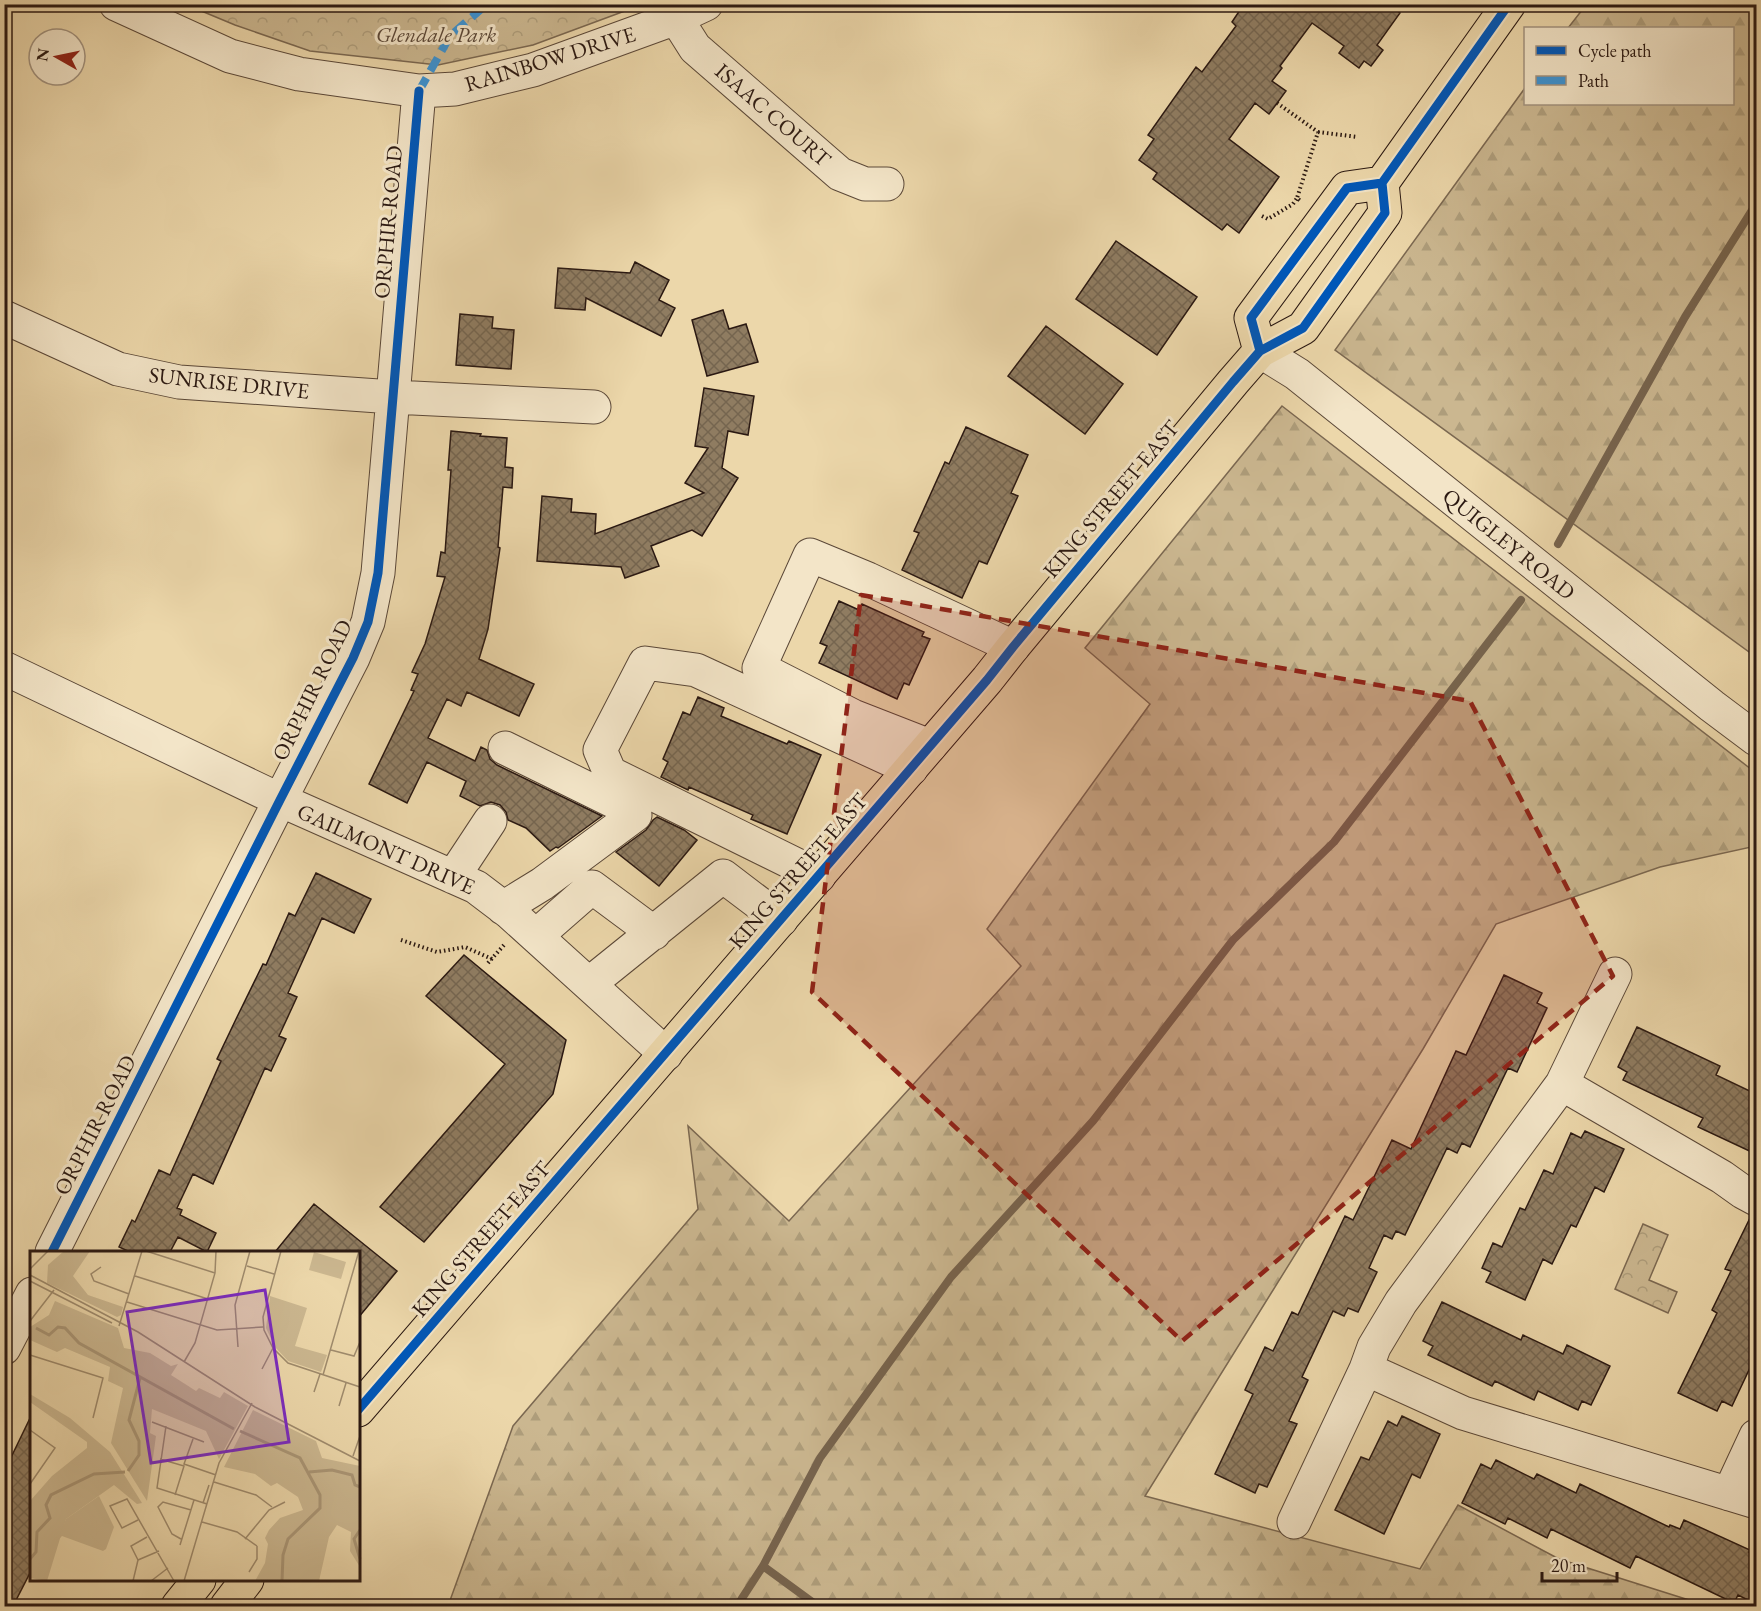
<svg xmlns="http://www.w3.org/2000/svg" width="1761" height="1611" font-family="'EB Garamond',serif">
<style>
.forest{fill:url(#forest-firs);stroke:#7b6851;stroke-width:1.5}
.park{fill:url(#park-crowns);stroke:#7b6851;stroke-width:1.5}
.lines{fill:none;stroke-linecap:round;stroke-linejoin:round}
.stream{stroke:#77644e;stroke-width:8}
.building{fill:url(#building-cross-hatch);stroke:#2b1912;stroke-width:1.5}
.minor-casing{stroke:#5b4838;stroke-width:35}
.major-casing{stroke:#2b1912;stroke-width:35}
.path{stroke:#2b1912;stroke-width:4;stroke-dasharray:1.5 3;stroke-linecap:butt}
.minor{stroke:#f3e5c8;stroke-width:33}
.major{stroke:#ecd7aa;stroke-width:33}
.quiet{stroke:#3c93d3;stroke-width:8;stroke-dasharray:15 8;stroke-linecap:butt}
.cycleway-casing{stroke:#f3e5c8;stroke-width:13}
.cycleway{stroke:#0057b8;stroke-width:9}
.marked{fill:#8f2418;fill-opacity:0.2;stroke:#8f2418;stroke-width:4.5;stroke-dasharray:12 8;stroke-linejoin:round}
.labels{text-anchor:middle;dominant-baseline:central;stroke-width:6;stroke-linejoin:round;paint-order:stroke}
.park-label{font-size:22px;font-style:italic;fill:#5b4838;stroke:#f3e5c8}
.street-label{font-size:22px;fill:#2b1912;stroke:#f3e5c8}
.inset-river{fill:none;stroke:#aa9676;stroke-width:3}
.inset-road{fill:none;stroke:#9f8b6d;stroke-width:1.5}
.view{fill:#7b2cbf;fill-opacity:0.15;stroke:#7b2cbf;stroke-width:3}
.inset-edge{fill:none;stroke:#2b1912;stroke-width:3}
</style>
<defs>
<pattern id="forest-firs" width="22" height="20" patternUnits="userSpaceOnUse" patternTransform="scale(1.5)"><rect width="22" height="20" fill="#cbb790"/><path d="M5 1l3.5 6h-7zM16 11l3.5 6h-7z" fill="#ae9d7b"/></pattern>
<pattern id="park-crowns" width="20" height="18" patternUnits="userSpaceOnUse" patternTransform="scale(1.5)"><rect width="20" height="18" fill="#cbb790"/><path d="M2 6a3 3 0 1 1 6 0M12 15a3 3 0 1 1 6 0" fill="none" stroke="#ae9d7b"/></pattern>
<pattern id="building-cross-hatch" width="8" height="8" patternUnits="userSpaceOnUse" patternTransform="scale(1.5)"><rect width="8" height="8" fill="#8f7c61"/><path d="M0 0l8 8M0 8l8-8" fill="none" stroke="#75654f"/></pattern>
</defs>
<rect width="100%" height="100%" fill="#ecd7aa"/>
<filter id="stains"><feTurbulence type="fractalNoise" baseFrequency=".00333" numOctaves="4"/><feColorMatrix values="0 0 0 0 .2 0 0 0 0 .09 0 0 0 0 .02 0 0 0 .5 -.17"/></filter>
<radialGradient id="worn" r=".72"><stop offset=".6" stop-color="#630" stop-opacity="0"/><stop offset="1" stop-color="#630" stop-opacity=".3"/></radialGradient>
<path class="forest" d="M1586 5H1756V657L1335 350 1525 88 1526 104H1732V28H1568Z
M1282 406 1756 773V846L1660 867 1496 924 1423 1049 1145 1496 1420 1569 1458 1505 1559 1559 1708 1606H448L513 1426 698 1209 688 1126 789 1221 1021 966 987 929 1150 704 1085 648Z"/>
<path class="park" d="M187 5H641L533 45 438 65 310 51 235 25Z
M1643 1224 1668 1235 1649 1280 1677 1292 1668 1313 1615 1289Z"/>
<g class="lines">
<path class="stream" d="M1558 544 1685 317 1756 204
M763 1566 815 1604 826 1606
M737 1606 763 1566 820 1458 951 1277 1093 1121 1233 940 1334 842 1521 600"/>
</g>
<path class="building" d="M1244 4H1389L1400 13 1377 45 1383 50 1371 66 1364 61 1359 68 1339 53 1344 46 1312 23 1280 66 1282 68 1272 81 1286 91 1269 114 1255 103 1229 139 1279 177 1239 233 1227 224 1222 230 1153 179 1157 173 1139 160 1154 139 1148 135 1196 67 1202 72 1236 26 1232 22Z
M1116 241 1197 297 1157 355 1076 299Z
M635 262 669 280 659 300 675 308 661 336 586 298 585 310 555 308 558 268 630 273Z
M723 310 729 329 746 324 758 362 707 376 692 320Z
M460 314 493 317 492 328 514 330 511 369 456 365Z
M1046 326 1123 384 1085 434 1008 376Z
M704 388 754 396 748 435 728 431 722 468 738 478 702 536 692 530 651 546 659 566 625 578 621 567 537 561 542 496 572 499 571 512 596 514 595 534 704 493 685 483 708 448 695 446Z
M966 427 1028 455 1011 493 1018 496 987 564 979 561 962 598 902 570 919 533 914 531 945 462 949 464Z
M451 431 481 434 480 436 507 438 505 467 513 468 512 488 503 487 498 547 500 548 488 629 479 659 534 684 519 716 467 692 461 706 447 699 428 738 475 761 481 747 487 750 490 759 497 765 602 816 558 848 556 847 550 851 526 828 508 820 506 812 500 805 491 802 480 806 460 796 466 781 427 762 407 803 369 784 414 691 411 690 418 674 412 672 425 644 445 577 437 576 441 552 445 553 451 470H448Z
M839 601 859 610 862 604 924 632 922 636 930 639 909 685 904 683 897 699 819 663 827 646 820 643Z
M698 697 724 708 721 716 787 744 789 741 821 755 787 834 751 819 753 815 689 787 688 790 661 777 668 762 663 759 683 712 690 715Z
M657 817 684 830 697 840 659 886 616 852 646 830 653 820Z
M316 873 371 899 354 933 322 918 288 993 297 997 279 1036 286 1039 271 1071 265 1068 213 1184 193 1174 177 1208 182 1210 180 1215 216 1233 207 1252 178 1237 170 1252H130L119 1247 132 1220 135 1222 159 1170 170 1175 221 1061 217 1059 237 1017 263 964 266 965 289 913 295 916Z
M464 955 566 1040 553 1094 424 1242 380 1207 505 1064 426 996Z
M1504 975 1542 993 1537 1003 1547 1008 1517 1072 1508 1068 1470 1147 1462 1143 1457 1153 1447 1148 1405 1235 1396 1231 1392 1239 1384 1235 1369 1268 1377 1272 1358 1312 1348 1308 1344 1316 1333 1311 1302 1377 1308 1380 1289 1421 1297 1424 1267 1487 1259 1484 1255 1493 1215 1474 1253 1394 1245 1390 1265 1347 1273 1351 1292 1312 1298 1315 1345 1216 1353 1220 1392 1140 1411 1149 1456 1051 1466 1055Z
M1637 1027 1720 1066 1716 1075 1756 1094V1154L1698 1127 1703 1118 1623 1080 1627 1072 1618 1067Z
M1585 1131 1624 1149 1604 1192 1595 1187 1576 1227 1571 1225 1552 1264 1543 1259 1525 1300 1486 1282 1491 1272 1482 1268 1493 1243 1502 1247 1520 1208 1525 1210 1544 1170 1553 1174 1571 1133 1581 1138Z
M314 1204 397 1271 358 1318V1252H275Z
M1751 1216 1756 1218V1355L1732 1406 1722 1401 1717 1411 1678 1393 1717 1313 1712 1310 1731 1271 1725 1269Z
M1442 1302 1521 1340 1523 1335 1563 1354 1567 1345 1610 1366 1591 1405 1582 1401 1578 1410 1538 1391 1534 1400 1495 1381 1492 1386 1428 1355 1433 1346 1423 1341Z
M32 1414V1569L13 1606H4V1472Z
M1402 1416 1440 1434 1420 1478 1412 1474 1384 1534 1335 1510 1361 1457 1369 1460 1388 1421 1397 1426Z
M1496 1460 1534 1479 1537 1474 1576 1493 1580 1484 1669 1527 1670 1525 1680 1529 1684 1520 1750 1550 1749 1552 1756 1555V1604L1738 1595 1734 1603 1636 1556 1630 1568 1551 1529 1547 1538 1508 1518 1505 1524 1462 1503 1481 1464 1491 1469Z"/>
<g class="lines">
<g class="minor-casing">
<path id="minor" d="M116 4 230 56 299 74 419 91 455 89 533 70 676 18 706 4
M676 18 695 48 840 174 865 184H887
M4 317 118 369 179 382 393 397 594 407
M1260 351 1297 374 1712 706 1756 739
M4 668 280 800 476 887 509 912 666 1054
M930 746 853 716 759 668 810 555 868 579 1013 647
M819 876 610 773 600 750 645 663 696 670 911 769
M453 877 490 821
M503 908 542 884 635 815 619 804 505 748
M536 936 592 887 654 933
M589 984 723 876 781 920
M1562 1084 1722 1177 1743 1192 1756 1199
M52 1252 280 800 353 658 368 622 378 573 419 91
M4 1348 32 1294
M1366 1369 1463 1413 1756 1502
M1729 1494 1756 1436
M1294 1522 1366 1369 1374 1347 1401 1302 1562 1084 1615 974"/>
</g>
<g class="major-casing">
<path id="major" d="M1260 351 1251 318 1347 188 1382 183
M358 1410 987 680 1013 647 1233 382 1260 351 1303 328 1385 213 1382 183 1509 4
M178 1606 199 1580
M227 1606 247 1580"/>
</g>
<path class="path" d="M1277 103 1318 132 1297 198 1302 202
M1318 132 1358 137
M1262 216 1268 219 1293 204 1297 198
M401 940 437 952 465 947 492 959
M488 963 504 945"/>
<use href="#minor" class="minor"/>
<use href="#major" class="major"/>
<path class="quiet" d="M419 91 450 36 487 4"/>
<g class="cycleway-casing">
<path id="cycleway" d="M1260 351 1251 318 1347 188 1382 183
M52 1252 280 800 353 658 368 622 378 573 419 91
M358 1410 987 680 1013 647 1233 382 1260 351 1303 328 1385 213 1382 183 1509 4"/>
</g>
<use href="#cycleway" class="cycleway"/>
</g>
<path class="marked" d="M861 595 1470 701 1613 976 1182 1341 812 992Z"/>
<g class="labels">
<g class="park-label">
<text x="436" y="34">Glendale Park</text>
</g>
<g class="street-label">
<text transform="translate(550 59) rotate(-17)">RAINBOW DRIVE</text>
<text transform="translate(773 115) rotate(41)">ISAAC COURT</text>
<text transform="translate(388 222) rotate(-85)">ORPHIR ROAD</text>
<text transform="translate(229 383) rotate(6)">SUNRISE DRIVE</text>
<text transform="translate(1111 499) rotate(-50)">KING STREET EAST</text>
<text transform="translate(1509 544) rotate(39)">QUIGLEY ROAD</text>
<text transform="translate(312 690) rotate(-64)">ORPHIR ROAD</text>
<text transform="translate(386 849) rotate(24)">GAILMONT DRIVE</text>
<text transform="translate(798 871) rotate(-49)">KING STREET EAST</text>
<text transform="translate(95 1125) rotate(-63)">ORPHIR ROAD</text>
<text transform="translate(481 1239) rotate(-49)">KING STREET EAST</text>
</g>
</g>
<g transform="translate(30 1251)">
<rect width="330" height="330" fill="#ecd7aa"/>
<path d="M34 0H60L43 25V39L38 42 17 32 18 14Z" fill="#cbb790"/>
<path d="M25 50 88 77 94 97 120 102 141 115 148 113 141 124 166 140 169 137 190 147 194 141 218 155 189 208 176 180 122 158 120 182 126 185 117 250 81 192 93 137 78 130 80 116 35 97 27 101 0 89V76L19 64ZM0 143 40 167 80 201 112 252 107 253 84 234 36 268 17 330 0 327V250L22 225 57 197V191L0 151ZM223 159 286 190 292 207 330 215V316L320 300 321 281 307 274 299 286 289 330H225L235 312 238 293 235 287 239 279 250 267 273 259 268 246 247 232 241 235 225 223 194 216Z" fill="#cbb790"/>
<path d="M43 25 58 44 93 56 91 64 87 66 38 42 43 38ZM240 45 277 57 265 95 297 104 291 121 258 110 245 96 236 77ZM69 245 84 276 76 298 73 300 32 285 27 290 36 268Z" fill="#cbb790"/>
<path d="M284 1 316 11 311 28 279 19ZM259 70 271 72 263 90 248 83ZM53 257 66 267 67 290 42 279Z" fill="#cbb790"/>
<path class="inset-river" d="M6 77 19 84 28 76 35 77 49 92 204 178M210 180 270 207 290 244V257L258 288 253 304 252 330M98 220 109 204V190L99 169 110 127M279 221 302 219 322 224 325 234 330 236M330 279 324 288 330 308M0 308 6 301 7 281 20 267 16 254 21 244 64 223 95 221"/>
<path class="inset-road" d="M116 0 185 22M251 0 233 66 234 79 243 97 258 112 330 136M217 15 244 23M71 16 61 23 64 30 99 43M0 18 18 0M0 24 108 81 225 156 330 210M105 25 178 48M0 30 82 72M97 51 187 79 233 76M0 70 24 39M89 75 112 0M208 96 205 54 220 0M301 99 324 105 330 91M0 104 73 127 63 167M154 111 165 92 185 22 186 0M232 118 243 97M293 124 329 0M284 141 290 123M309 155 316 132M122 171 174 191M136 175 127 237 177 253M0 179 25 197 0 233M163 188 154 213 186 224M323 205 330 185M130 208 154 215 145 244M184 231 226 244 242 256M173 252 179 234M108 269 92 277 80 255 97 248 144 330M172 271 207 281 227 295M151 288 142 283 128 256 133 251 161 259M215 288 239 259 255 251M150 294 164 249M108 309 129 300M219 321 227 308V295M103 330 108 309 101 295 117 286M121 330 138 317M154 330 189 212 222 152"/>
<path class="view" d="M235 39 259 191 121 212 97 61Z"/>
<rect width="330" height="330" class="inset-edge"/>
</g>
<rect width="1761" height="1611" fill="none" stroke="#ecd7aa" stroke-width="24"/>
<rect x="6" y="6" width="1749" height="1599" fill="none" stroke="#2b1912" stroke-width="3"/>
<rect x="12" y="12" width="1737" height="1587" fill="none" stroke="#2b1912" stroke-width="1.5"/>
<rect x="1524" y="27" width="210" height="78" fill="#f3e5c8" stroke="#a3937f" stroke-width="1.5"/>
<rect x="1536" y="46" width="30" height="9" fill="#0057b8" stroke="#a3937f" stroke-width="1.5"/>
<text x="1578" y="57" font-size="18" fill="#2b1912">Cycle path</text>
<rect x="1536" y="76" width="30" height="9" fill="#3c93d3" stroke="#a3937f" stroke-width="1.5"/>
<text x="1578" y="87" font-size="18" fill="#2b1912">Path</text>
<g transform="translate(57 57) rotate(279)"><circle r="28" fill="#f3e5c8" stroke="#a3937f" stroke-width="1.5"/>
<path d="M0-4.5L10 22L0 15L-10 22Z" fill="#8f2418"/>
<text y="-9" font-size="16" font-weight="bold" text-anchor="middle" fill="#2b1912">N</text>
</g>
<path d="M1542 1572v9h75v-9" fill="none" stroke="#2b1912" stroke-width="3"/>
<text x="1551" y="1572" font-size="18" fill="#2b1912" stroke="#f3e5c8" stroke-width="4.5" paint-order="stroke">20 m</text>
<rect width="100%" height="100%" filter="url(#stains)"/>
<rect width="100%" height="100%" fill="url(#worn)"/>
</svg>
